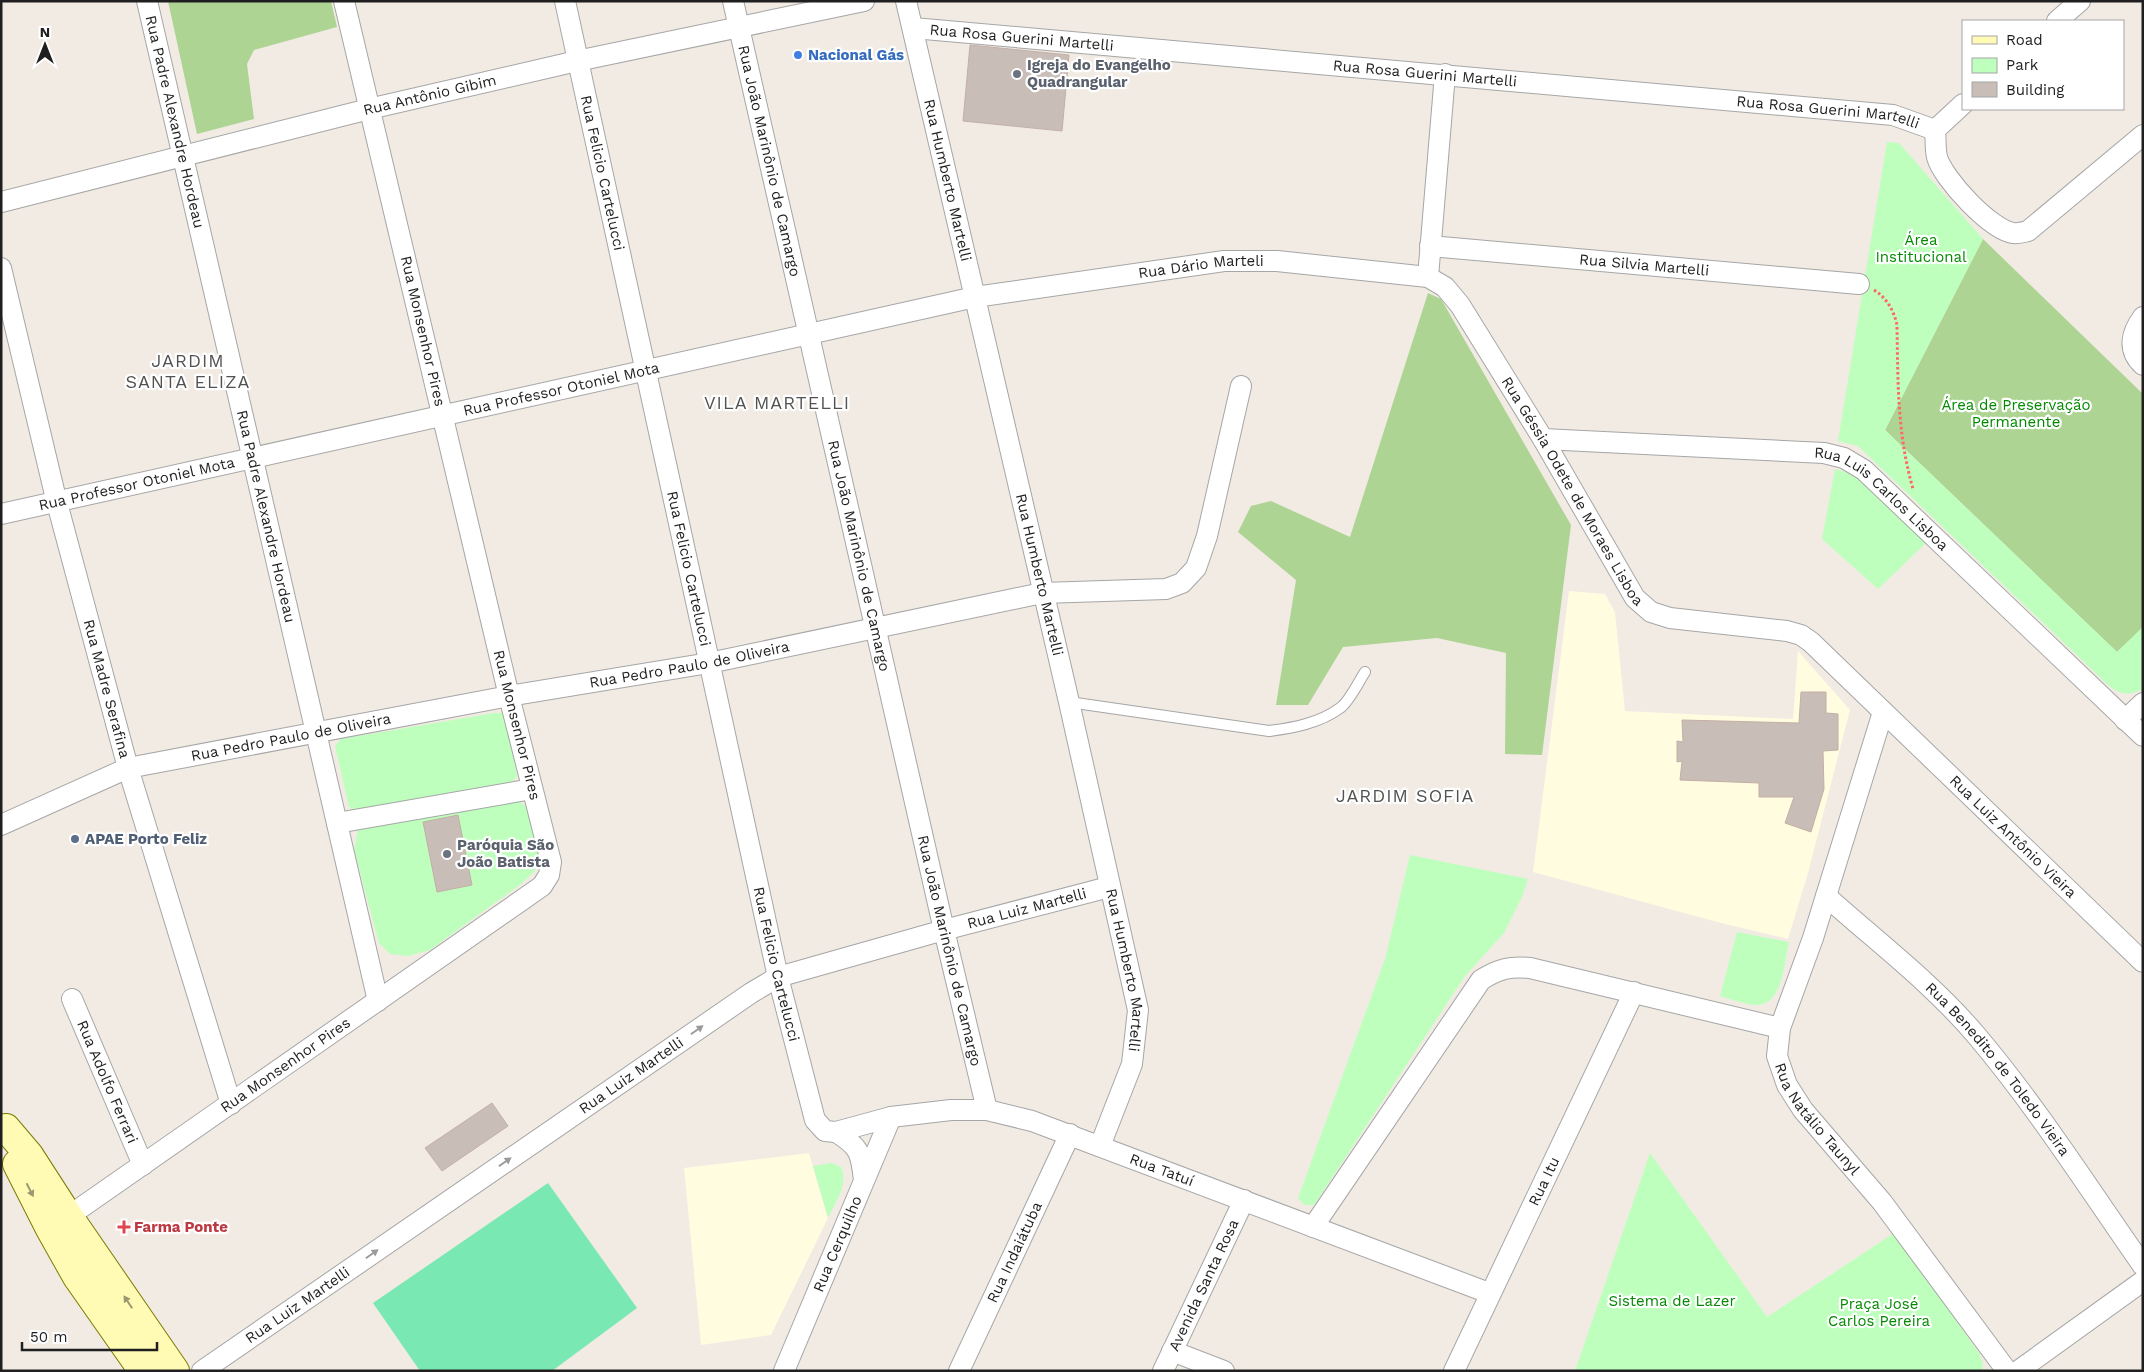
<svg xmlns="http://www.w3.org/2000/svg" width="2144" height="1372" font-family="'Work Sans',sans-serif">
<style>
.education{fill:#fffcdf}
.forest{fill:#aed494}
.park{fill:#beffbd}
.pitch{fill:#7ae8b2}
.building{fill:#c9bdb7;stroke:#c4afa5}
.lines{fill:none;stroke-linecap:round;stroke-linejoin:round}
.service-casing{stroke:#a6a6a6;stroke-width:12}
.minor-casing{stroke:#a6a6a6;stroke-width:22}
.secondary-casing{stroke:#7b7c00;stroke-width:30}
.path{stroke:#ff6767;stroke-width:3;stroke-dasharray:2.5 2.5;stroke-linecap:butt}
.service{stroke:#fff;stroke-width:10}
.minor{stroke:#fff;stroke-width:20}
.secondary{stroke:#fffbb4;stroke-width:28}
.oneway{fill:#9a9a9a}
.oneway2{fill:#9a9871}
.shop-dot{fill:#3f7fe0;stroke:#fff;stroke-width:2}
.worship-dot{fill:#6b7280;stroke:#fff;stroke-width:2}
.service-dot{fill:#5c6f8a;stroke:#fff;stroke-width:2}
.health-dot{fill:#e0444e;stroke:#fff;stroke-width:2}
.labels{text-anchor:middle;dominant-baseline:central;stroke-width:4.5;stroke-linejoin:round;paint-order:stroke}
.street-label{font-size:15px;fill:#1f1f1f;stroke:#fff}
.shop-label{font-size:15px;font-weight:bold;fill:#366cbe;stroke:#fff;text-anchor:start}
.worship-label{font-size:15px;font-weight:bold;fill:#5b616d;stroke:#fff;text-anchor:start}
.park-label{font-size:15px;fill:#038a00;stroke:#fff}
.service-label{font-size:15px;font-weight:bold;fill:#4e5e75;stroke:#fff;text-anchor:start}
.health-label{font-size:15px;font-weight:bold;fill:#be3a42;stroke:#fff;text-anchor:start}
.quarter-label{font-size:18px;letter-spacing:1px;fill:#525252;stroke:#fff}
</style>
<rect width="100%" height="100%" fill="#f1ebe4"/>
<path class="education" d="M1569 591 1605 594 1615 612 1625 711 1793 719 1798 651 1850 710 1808 873 1788 939 1721 923 1533 872Z
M809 1153 828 1218 771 1335 701 1345 684 1168Z"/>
<path class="forest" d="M168 1H331L337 27 254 50 247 64 254 119 197 134Z
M1983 239 2143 394V627L2117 652 1885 430Z
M1428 293 1441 299 1571 525 1542 755 1505 754 1506 653 1437 638 1343 647 1308 705H1276L1296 580 1238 532 1251 506 1271 501 1350 537Z"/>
<path class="park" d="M1887 142 1899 143 1983 239 1885 430 2117 652 2143 627V689C2129 696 2120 695 2108 685L1858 446 1838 441Z
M1835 469 1846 472 1858 479 1926 543 1878 589 1822 539Z
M494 713H505L517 777 510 783 356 812 349 807 335 746 341 739Z
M517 800 530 809 539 854 535 871 521 884 430 950 408 956 390 954 379 943 354 850 358 830Z
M1410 855 1528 879 1522 897 1504 933 1465 976 1314 1205H1304L1298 1198 1385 959Z
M1737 932 1789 942C1784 962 1783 1007 1755 1005 1743 1004 1731 999 1720 996Z
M1650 1153 1767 1317 1894 1233 1979 1353 1983 1364 1982 1371H1575Z
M832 1163 841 1167C849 1185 835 1202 828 1218L813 1166Z"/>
<path class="pitch" d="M548 1183 637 1308 552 1371H420L373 1303Z"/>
<path class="building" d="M970 45 1069 55 1062 131 963 121Z
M1801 692H1826V713L1838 714V750L1823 751 1824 789 1811 832 1785 823 1794 797H1759V783L1680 780 1682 761 1677 762V741L1683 742 1682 720 1799 723Z
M458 815 472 885 437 892 423 822Z
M492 1103 508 1126 442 1171 425 1148Z"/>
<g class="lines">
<g class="service-casing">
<path id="service" d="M1069 702 1269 731C1293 728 1320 723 1340 708 1349 702 1359 681 1365 672"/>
</g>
<g class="minor-casing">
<g id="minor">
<path id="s1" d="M147 1 378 1001"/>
<path id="s2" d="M565 1 778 977 815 1120 825 1131 836 1132 891 1117 951 1110H987L1032 1121 1489 1293"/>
<path id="s3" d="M733 1 944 930 987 1110"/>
<path id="s4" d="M906 1 1069 702 1138 1010 1132 1064 1100 1146"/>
<path d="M2057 21 2080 1"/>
<path id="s5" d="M913 28 1893 115 1935 130"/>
<path d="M1963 104 1935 130C1936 139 1935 149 1937 157 1943 179 1991 230 2013 233 2018 234 2024 232 2028 231L2143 135"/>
<path id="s6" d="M1 202 369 109 577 61 864 1"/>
<path id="s7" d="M1430 246 1859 284"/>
<path id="s8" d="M1 268 57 503 128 768 231 1104"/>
<path d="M1428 277 1445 74"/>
<path d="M2143 317C2131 333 2127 350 2143 365"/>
<path id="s9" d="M1543 439 1824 453 1844 458 1864 470 2143 736"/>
<path id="s10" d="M1 514 975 297 1224 261H1277L1428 277 1445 287 1460 305 1543 439 1635 598 1651 612 1670 618 1787 631 1801 635 1811 642 2143 962"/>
<path id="s11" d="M1883 712 1813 938 1780 1028 1777 1056 1787 1085 1803 1110 1882 1202 2007 1371"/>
<path d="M2125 720 2143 703"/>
<path d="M337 823 532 789"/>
<path id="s12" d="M1 825 128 768 509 696 709 663 1042 593 1166 589 1182 583 1196 568 1207 536 1241 386"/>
<path id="s13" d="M1826 896C1876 941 1932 983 1976 1035 2037 1107 2089 1189 2143 1266"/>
<path id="s14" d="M72 999 143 1165"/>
<path d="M836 1132C860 1147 861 1153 864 1180"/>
<path id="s15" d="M59 1223 542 886 549 875 551 862 509 696 344 1"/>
<path d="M1313 1227 1481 980C1498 969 1510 966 1530 968L1780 1028"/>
<path d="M1172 1351 1224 1371"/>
<path id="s16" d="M202 1371 751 993 778 977 944 930 1109 887"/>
<path id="s17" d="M784 1371 891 1117"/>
<path id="s18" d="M959 1371 1070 1134"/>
<path id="s19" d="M1163 1371 1244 1200"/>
<path id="s20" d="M1454 1371 1634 992"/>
<path d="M2018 1371 2143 1281"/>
</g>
</g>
<g class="secondary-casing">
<path id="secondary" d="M6 1128 29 1155 69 1217 175 1371
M17 1164 50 1229 77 1277 143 1371"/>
</g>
<path class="path" d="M1874 290C1887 298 1894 311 1897 325 1898 383 1897 433 1913 489"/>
<use href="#service" class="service"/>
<use href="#minor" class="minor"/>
<use href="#secondary" class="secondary"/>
</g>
<defs><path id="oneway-solid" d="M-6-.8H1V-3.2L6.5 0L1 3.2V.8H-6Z" transform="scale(1.25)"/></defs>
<g class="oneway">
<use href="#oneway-solid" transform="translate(697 1030) rotate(-35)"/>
<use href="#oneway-solid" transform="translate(505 1162) rotate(-35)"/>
<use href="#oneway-solid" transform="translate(372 1254) rotate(-35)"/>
</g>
<g class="oneway2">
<use href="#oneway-solid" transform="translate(30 1190) rotate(63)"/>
<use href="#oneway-solid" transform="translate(128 1302) rotate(-124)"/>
</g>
<circle class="shop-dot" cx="798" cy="55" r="5"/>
<g class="worship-dot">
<circle cx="1017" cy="74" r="5"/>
<circle cx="447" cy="854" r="5"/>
</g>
<circle class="service-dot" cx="75" cy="839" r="5"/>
<path class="health-dot" d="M121.5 1219.5h5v5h5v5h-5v5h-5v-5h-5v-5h5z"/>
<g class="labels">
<g class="street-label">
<text stroke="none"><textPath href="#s5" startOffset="109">Rua Rosa Guerini Martelli</textPath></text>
<text stroke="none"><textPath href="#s5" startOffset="514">Rua Rosa Guerini Martelli</textPath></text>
<text stroke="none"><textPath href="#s6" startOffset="442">Rua Antônio Gibim</textPath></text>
<text stroke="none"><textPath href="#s5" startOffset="919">Rua Rosa Guerini Martelli</textPath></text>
<text stroke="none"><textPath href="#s1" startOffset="124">Rua Padre Alexandre Hordeau</textPath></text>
<text stroke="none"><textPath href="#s3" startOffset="164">Rua João Marinônio de Camargo</textPath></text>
<text stroke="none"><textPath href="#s2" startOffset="176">Rua Felicio Cartelucci</textPath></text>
<text stroke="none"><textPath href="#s4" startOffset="184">Rua Humberto Martelli</textPath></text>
<text stroke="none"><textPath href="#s7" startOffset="215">Rua Silvia Martelli</textPath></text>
<text stroke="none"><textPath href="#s10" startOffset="1226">Rua Dário Marteli</textPath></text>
<text transform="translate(423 331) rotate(77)">Rua Monsenhor Pires</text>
<text stroke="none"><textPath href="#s10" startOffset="574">Rua Professor Otoniel Mota</textPath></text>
<text stroke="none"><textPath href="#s10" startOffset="139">Rua Professor Otoniel Mota</textPath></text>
<text stroke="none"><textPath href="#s10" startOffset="1715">Rua Géssia Odete de Moraes Lisboa</textPath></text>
<text stroke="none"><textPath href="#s9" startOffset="355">Rua Luis Carlos Lisboa</textPath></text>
<text stroke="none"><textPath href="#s1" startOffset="529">Rua Padre Alexandre Hordeau</textPath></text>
<text stroke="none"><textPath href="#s3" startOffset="569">Rua João Marinônio de Camargo</textPath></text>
<text stroke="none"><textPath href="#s2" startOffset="581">Rua Felicio Cartelucci</textPath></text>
<text stroke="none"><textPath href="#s4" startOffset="589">Rua Humberto Martelli</textPath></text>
<text stroke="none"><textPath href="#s12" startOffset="710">Rua Pedro Paulo de Oliveira</textPath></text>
<text stroke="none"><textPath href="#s8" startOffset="434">Rua Madre Serafina</textPath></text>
<text transform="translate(517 725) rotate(76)">Rua Monsenhor Pires</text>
<text stroke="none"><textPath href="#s12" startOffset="305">Rua Pedro Paulo de Oliveira</textPath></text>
<text stroke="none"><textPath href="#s10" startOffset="2305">Rua Luiz Antônio Vieira</textPath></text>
<text stroke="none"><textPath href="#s16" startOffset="956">Rua Luiz Martelli</textPath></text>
<text stroke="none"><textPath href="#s3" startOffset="974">Rua João Marinônio de Camargo</textPath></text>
<text stroke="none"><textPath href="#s2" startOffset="986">Rua Felicio Cartelucci</textPath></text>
<text stroke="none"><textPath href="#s4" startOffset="994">Rua Humberto Martelli</textPath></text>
<text stroke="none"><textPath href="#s15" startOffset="276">Rua Monsenhor Pires</textPath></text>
<text stroke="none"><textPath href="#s13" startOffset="245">Rua Benedito de Toledo Vieira</textPath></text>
<text stroke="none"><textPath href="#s16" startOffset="521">Rua Luiz Martelli</textPath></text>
<text stroke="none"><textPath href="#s14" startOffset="90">Rua Adolfo Ferrari</textPath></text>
<text stroke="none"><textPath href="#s11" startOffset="436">Rua Natálio Taunyl</textPath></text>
<text stroke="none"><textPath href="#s2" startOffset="1511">Rua Tatuí</textPath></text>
<text stroke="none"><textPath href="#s20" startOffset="210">Rua Itu</textPath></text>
<text stroke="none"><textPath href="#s17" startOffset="138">Rua Cerquilho</textPath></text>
<text stroke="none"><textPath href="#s18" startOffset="131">Rua Indaiátuba</textPath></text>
<text stroke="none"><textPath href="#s19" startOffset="95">Avenida Santa Rosa</textPath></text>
<text stroke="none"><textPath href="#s16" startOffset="116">Rua Luiz Martelli</textPath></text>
</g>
<g class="shop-label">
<text x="808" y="55">Nacional Gás</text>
</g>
<g class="worship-label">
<text x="1027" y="65">Igreja do Evangelho<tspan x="1027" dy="17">Quadrangular</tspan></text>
<text x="457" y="845">Paróquia São<tspan x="457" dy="17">João Batista</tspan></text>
</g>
<g class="park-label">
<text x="1921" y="240">Área<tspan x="1921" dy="17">Institucional</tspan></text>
<text x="2016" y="405">Área de Preservação<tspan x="2016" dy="17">Permanente</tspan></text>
<text x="1672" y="1301">Sistema de Lazer</text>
<text x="1879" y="1304">Praça José<tspan x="1879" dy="17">Carlos Pereira</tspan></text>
</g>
<g class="service-label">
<text x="85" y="839">APAE Porto Feliz</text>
</g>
<g class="health-label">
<text x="134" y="1227">Farma Ponte</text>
</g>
<g class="quarter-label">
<text x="188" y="360">JARDIM<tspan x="188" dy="21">SANTA ELIZA</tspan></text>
<text x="777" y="402">VILA MARTELLI</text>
<text x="1405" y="795">JARDIM SOFIA</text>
</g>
</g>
<rect width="2144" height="1372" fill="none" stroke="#1f1f1f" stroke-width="5"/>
<rect x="1962" y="20" width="162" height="90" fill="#ffffff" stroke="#a5a5a5"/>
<rect x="1972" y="36" width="25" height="8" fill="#fffbb4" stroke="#a5a5a5"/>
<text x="2006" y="45" font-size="15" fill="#1f1f1f">Road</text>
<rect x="1972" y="58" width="25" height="15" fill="#beffbd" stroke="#a5a5a5"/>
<text x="2006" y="70" font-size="15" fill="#1f1f1f">Park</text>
<rect x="1972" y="82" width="25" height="15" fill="#c9bdb7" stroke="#a5a5a5"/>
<text x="2006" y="95" font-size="15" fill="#1f1f1f">Building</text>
<g transform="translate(45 45)" stroke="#ffffff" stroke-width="4" paint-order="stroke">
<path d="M0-4L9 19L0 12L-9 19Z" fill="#1f1f1f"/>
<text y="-8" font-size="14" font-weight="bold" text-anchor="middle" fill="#1f1f1f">N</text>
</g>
<path d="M22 1342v8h135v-8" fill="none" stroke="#1f1f1f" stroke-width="2.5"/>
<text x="30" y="1342" font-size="15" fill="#1f1f1f" stroke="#ffffff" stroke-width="4" paint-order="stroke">50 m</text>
</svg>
